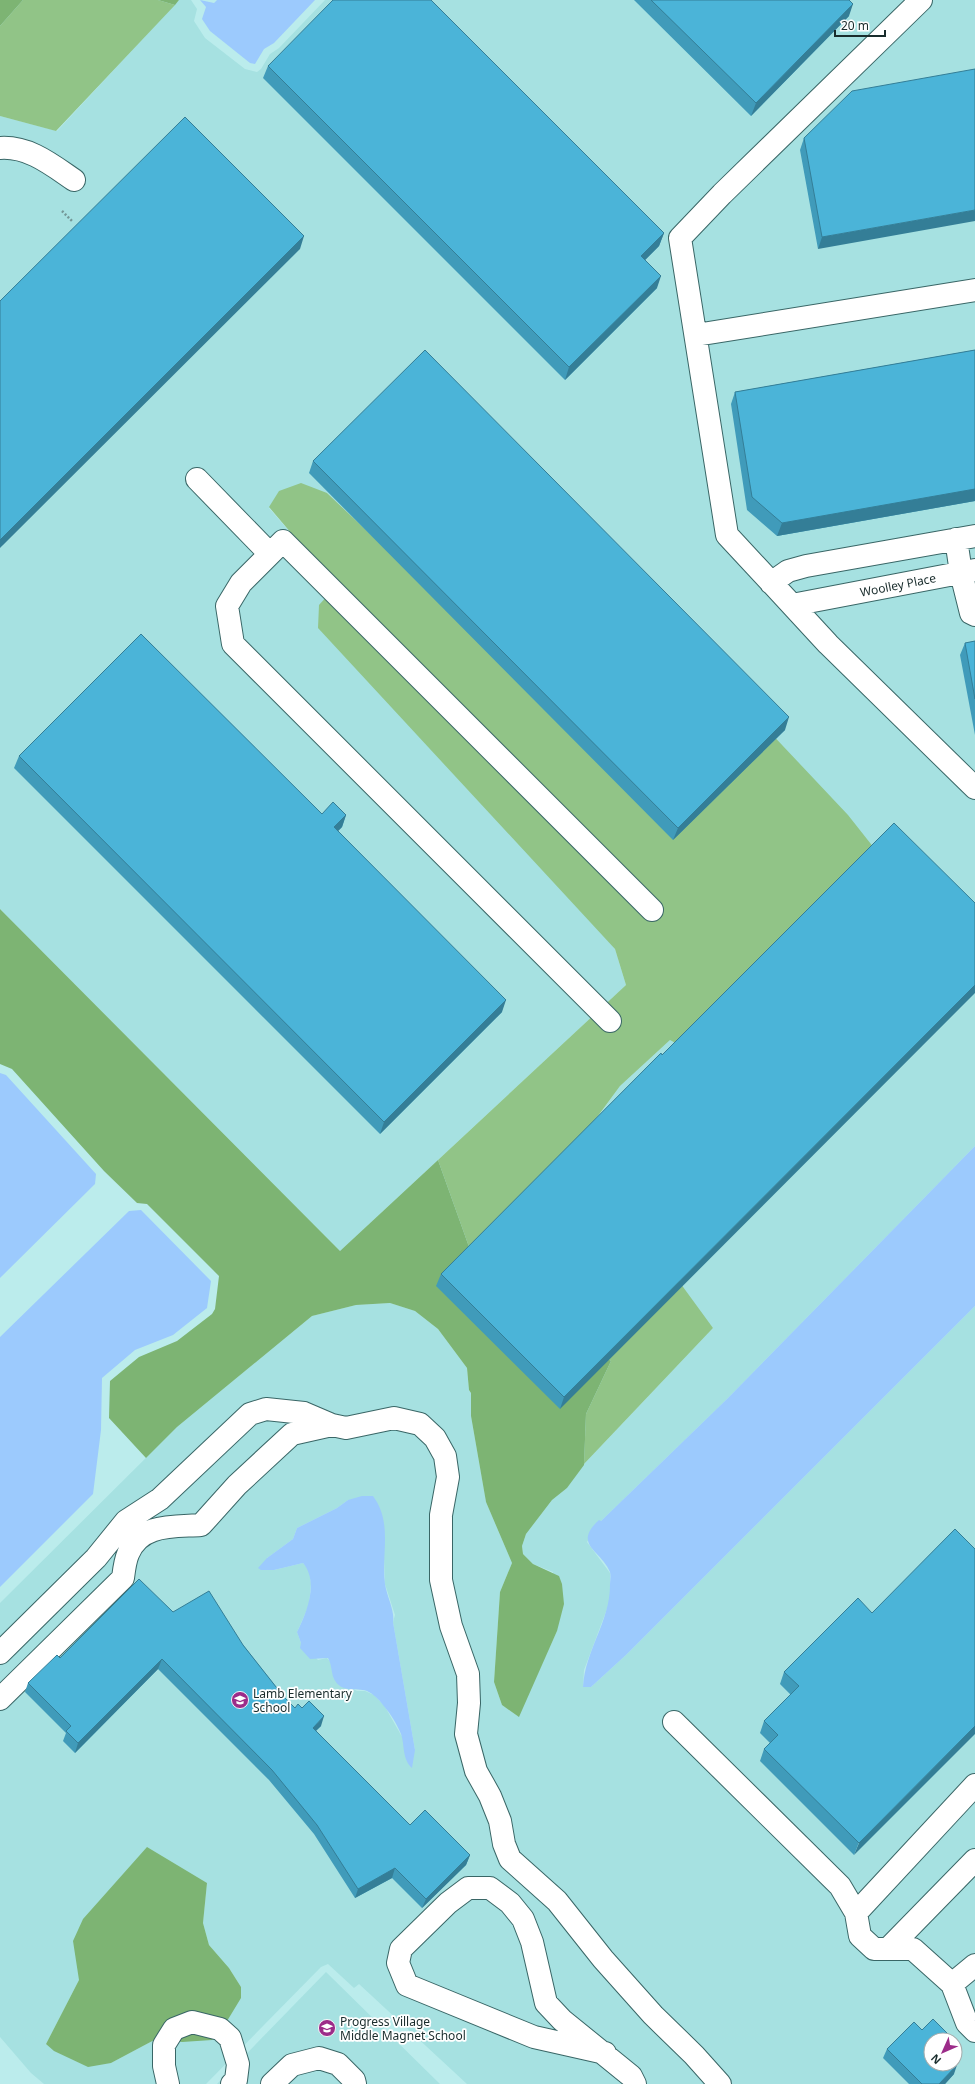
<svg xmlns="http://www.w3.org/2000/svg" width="975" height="2084" font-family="'Noto Sans',sans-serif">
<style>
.built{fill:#a6e1e1;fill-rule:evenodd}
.green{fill:#91c487}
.forest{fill:#7db473}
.water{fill:#9ccafd}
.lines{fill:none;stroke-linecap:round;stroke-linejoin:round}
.minor-casing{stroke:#396666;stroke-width:24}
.path{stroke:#749797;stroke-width:2.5;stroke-dasharray:2 2;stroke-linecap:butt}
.minor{stroke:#fff;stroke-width:22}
.wall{fill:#409bba}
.shaded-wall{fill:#347e97}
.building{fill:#4bb4d8;stroke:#347e97}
.labels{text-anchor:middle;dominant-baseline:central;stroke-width:3.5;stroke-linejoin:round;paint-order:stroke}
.street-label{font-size:12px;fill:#192c2c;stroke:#fff}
.poi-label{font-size:12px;fill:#192c2c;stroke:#fff;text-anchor:start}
</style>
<rect width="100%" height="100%" fill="#bbecec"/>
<path class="built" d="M179 0H191L197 9 194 21 205 38 245 69 257 72 261 69 270 54 279 48 325 0H975V1146L728 1398 601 1521 587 1542 610 1573V1601L584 1670 583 1687H591L626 1655 975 1306V2084H467L359 1984 354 1988 328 1964 321 1967 206 2084H44L31 2073 0 2037V1603L177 1427 312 1316 356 1305 390 1303 415 1311 438 1329 467 1368 469 1390 471 1393V1416L486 1502 512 1563 500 1592 494 1682 502 1705 518 1716 557 1631 553 1572 533 1564 523 1554 522 1546 526 1534 552 1500 567 1488 584 1464 713 1328 567 1159 620 1086 670 1040 693 1053 450 609 327 493 269 508 320 567 615 949 626 985 340 1251 0 909V116L57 131ZM348 1500 384 1558 385 1584 395 1615 393 1622 415 1750 401 1735 384 1705 374 1695 365 1691H357L334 1679 332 1664 327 1658 318 1660 301 1643 297 1632 309 1605 311 1584 309 1570 303 1563 274 1570 267 1558 293 1539 297 1528 337 1508ZM207 1883 203 1923 209 1945 229 1968 241 1987V1998L158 2038 111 2063 46 2044 79 1980ZM931 2040H955V2064H931Z
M326 1972 440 2084H217Z"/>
<path class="green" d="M23 0H158L175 5 56 131 0 116V26Z
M301 483 327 493 405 567 637 591 848 815 927 915 693 1053 670 1040 620 1086 567 1158 640 1228 713 1328 584 1464 586 1414 611 1361 478 1272 438 1160 626 985 615 949 318 628 319 605 328 595 320 567 269 507 279 491Z"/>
<path class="forest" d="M0 0H23L0 26Z
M158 0H179L175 5Z
M0 909 340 1251 438 1160 478 1272 611 1361 586 1414 584 1465 567 1488 552 1500 526 1534 522 1546 523 1554 533 1564 559 1576 562 1584 564 1604 557 1631 519 1717 502 1705 494 1682 500 1592 512 1563 486 1502 471 1416V1393L469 1390 467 1368 438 1329 415 1311 390 1303 356 1305 312 1316 177 1427 146 1458 109 1418 110 1381 139 1357 177 1341 212 1314 215 1309 219 1276 147 1204 137 1203 104 1171 12 1069 0 1064Z
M147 1847 207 1883 203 1923 209 1945 229 1968 241 1987V1998L221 2031 212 2040 182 2042 158 2038 111 2063 88 2067 54 2051 46 2044 79 1980 73 1941 83 1919Z"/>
<path class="water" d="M200 0 214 3 217 0H315L274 43 264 49 255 64 250 63 210 31 202 19 206 7Z
M0 1073 6 1075 96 1174 95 1184 0 1278Z
M975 1146V1306L626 1655 591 1687H583C585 1650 610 1622 610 1585 610 1581 611 1576 610 1572 601 1550 572 1545 599 1520L601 1521 728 1398Z
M141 1210 211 1281 207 1308 173 1335 135 1350 102 1378 101 1430 93 1494 0 1587V1337L129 1211Z
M362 1496H373C393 1523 381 1553 385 1584 387 1597 395 1611 393 1622L415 1750 412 1768C402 1759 405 1746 401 1734 397 1724 390 1713 383 1705 379 1699 373 1694 367 1691 356 1687 342 1694 334 1679 331 1672 332 1665 328 1658L310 1659 300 1648 301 1643 297 1632C307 1612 319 1582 303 1563L274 1570H261L258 1568 267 1558 293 1539 297 1528 337 1508 348 1500Z"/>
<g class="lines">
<g class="minor-casing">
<path id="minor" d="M0 148C29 146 52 165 74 180
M696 335 975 290
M197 479 270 554 241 583 227 606 233 644 610 1021
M956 539 961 573 971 613 975 615
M270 554 283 541 652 910
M975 570 792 605 828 644 975 788
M771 583 788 571 806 566 975 536
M792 605 727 535 680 238 722 194 921 0
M0 1653 96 1558 126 1521 160 1499 250 1414 266 1409 304 1413 332 1425 346 1428 394 1418 420 1424 435 1438 445 1456 448 1477 441 1515V1580L451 1626 468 1674 469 1703 466 1734 476 1771 490 1796 500 1821 504 1844 510 1859 557 1901 603 1959 653 2015 694 2055 720 2084
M0 1699 123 1578C124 1570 125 1561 128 1554 140 1523 174 1527 201 1525L237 1485 292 1434 332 1425
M674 1722 840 1886 856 1913 860 1936 874 1949H913L952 1984 967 2023 975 2031
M856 1913 975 1785
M888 1949 975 1860
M952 1984 975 1965
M605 2053 534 2037 407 1985 398 1963 401 1949 448 1903 468 1888H490L510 1903 523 1919 532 1942 546 2003 562 2020 631 2076 635 2084
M168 2084 164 2066V2045L174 2029 192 2022 220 2029 230 2038 238 2064 236 2080 232 2084
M272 2084 292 2065 319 2058 338 2064 354 2080 355 2084"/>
</g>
<path class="path" d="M62 211 73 222"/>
<use href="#minor" class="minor"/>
</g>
<path class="wall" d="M634 0H849V16L751 116Z
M268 66 664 233 659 246 645 260 657 288 565 380 263 78Z
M975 69 818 249 800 150 804 138Z
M975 350V501L777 536 747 510 731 404 735 392Z
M313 461 785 730 673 840 309 473Z
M975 641V735L960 655 965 643Z
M19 756 322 814 346 815 342 827 338 831 502 1012 380 1134 14 768Z
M894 823 560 1409 436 1286 441 1274 662 1055Z
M975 1549 854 1855 760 1761 764 1749 770 1743 760 1733 764 1721 791 1695 780 1684 784 1672 872 1613Z
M173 1612 243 1645 284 1697 295 1708 321 1726 316 1731 410 1825 470 1855 466 1865 422 1908 392 1878 355 1898 314 1834 269 1780 158 1669 75 1753 63 1741 66 1733 25 1692 28 1683 60 1658Z
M931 2040 954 2074 945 2084H909L883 2058 887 2049Z"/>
<path class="shaded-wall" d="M853 4 849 16 751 116 756 103Z
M975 210V221L818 249 822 237Z
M664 233 659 246 637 268 641 256Z
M304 236 300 249 0 548V540Z
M661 276 657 288 565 380 569 367Z
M975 489V501L777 536 782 523Z
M789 717 785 730 673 840 678 828Z
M346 815 342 827 329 840 334 827Z
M975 985V993L560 1409 564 1397Z
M506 1000 502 1012 380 1134 384 1122Z
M162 1659 158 1669 75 1753 78 1743Z
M324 1716 321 1726 309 1737 313 1728Z
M975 1726V1734L854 1855 859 1843Z
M470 1855 466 1865 422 1908 426 1899Z
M395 1868 392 1878 355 1898 358 1889Z
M960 2046 957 2055 955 2057V2051Z
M957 2065 954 2074 945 2084H939Z"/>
<path class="building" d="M333 0H431L664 233 641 256 661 276 569 367 268 66Z
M651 0H849L853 4 756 103Z
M975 69V210L822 237 804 138 852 91Z
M185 117 304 236 0 540V301Z
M425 350 789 717 678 828 313 461Z
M975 350V489L782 523 752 497 735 392Z
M141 634 322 814 333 802 346 815 334 827 506 1000 384 1122 19 756Z
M975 641V699L965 643Z
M894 823 975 903V985L564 1397 441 1274 661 1053 662 1055Z
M955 1529 975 1549V1726L859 1843 764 1749 778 1735 764 1721 799 1686 784 1672 858 1598 872 1613Z
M139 1579 173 1612 209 1591 243 1645 284 1697 295 1708 298 1704 302 1708 309 1701 324 1716 313 1728 410 1825 425 1810 470 1855 426 1899 395 1868 358 1889 317 1825 272 1770 162 1659 78 1743 66 1731 71 1726 28 1683 57 1655 60 1658Z
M933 2019 954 2040H931V2064H955V2063L957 2065 939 2084H922L887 2049 914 2022 922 2030Z
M955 2041 960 2046 955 2051Z"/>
<defs>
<g id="school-disc" transform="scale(0.9)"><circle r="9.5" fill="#9c2c89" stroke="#fff"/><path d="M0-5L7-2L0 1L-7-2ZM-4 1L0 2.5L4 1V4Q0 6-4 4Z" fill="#fff"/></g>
</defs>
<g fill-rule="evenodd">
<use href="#school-disc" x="240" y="1700"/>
<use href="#school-disc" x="327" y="2028"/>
</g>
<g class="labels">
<g class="street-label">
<text transform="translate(898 585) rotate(-11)">Woolley Place</text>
</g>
<g class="poi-label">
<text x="253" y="1693">Lamb Elementary<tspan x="253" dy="14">School</tspan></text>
<text x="340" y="2021">Progress Village<tspan x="340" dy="14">Middle Magnet School</tspan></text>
</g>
</g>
<g transform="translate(943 2052) rotate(225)"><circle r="19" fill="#ffffff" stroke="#a3abab"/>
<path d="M0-3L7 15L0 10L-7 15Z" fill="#9c2c89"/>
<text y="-6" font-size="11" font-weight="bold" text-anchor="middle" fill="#192c2c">N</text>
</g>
<path d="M835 30v6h50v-6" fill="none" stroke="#192c2c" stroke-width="2"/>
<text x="841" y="30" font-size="12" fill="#192c2c" stroke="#ffffff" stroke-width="3" paint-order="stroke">20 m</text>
</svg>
